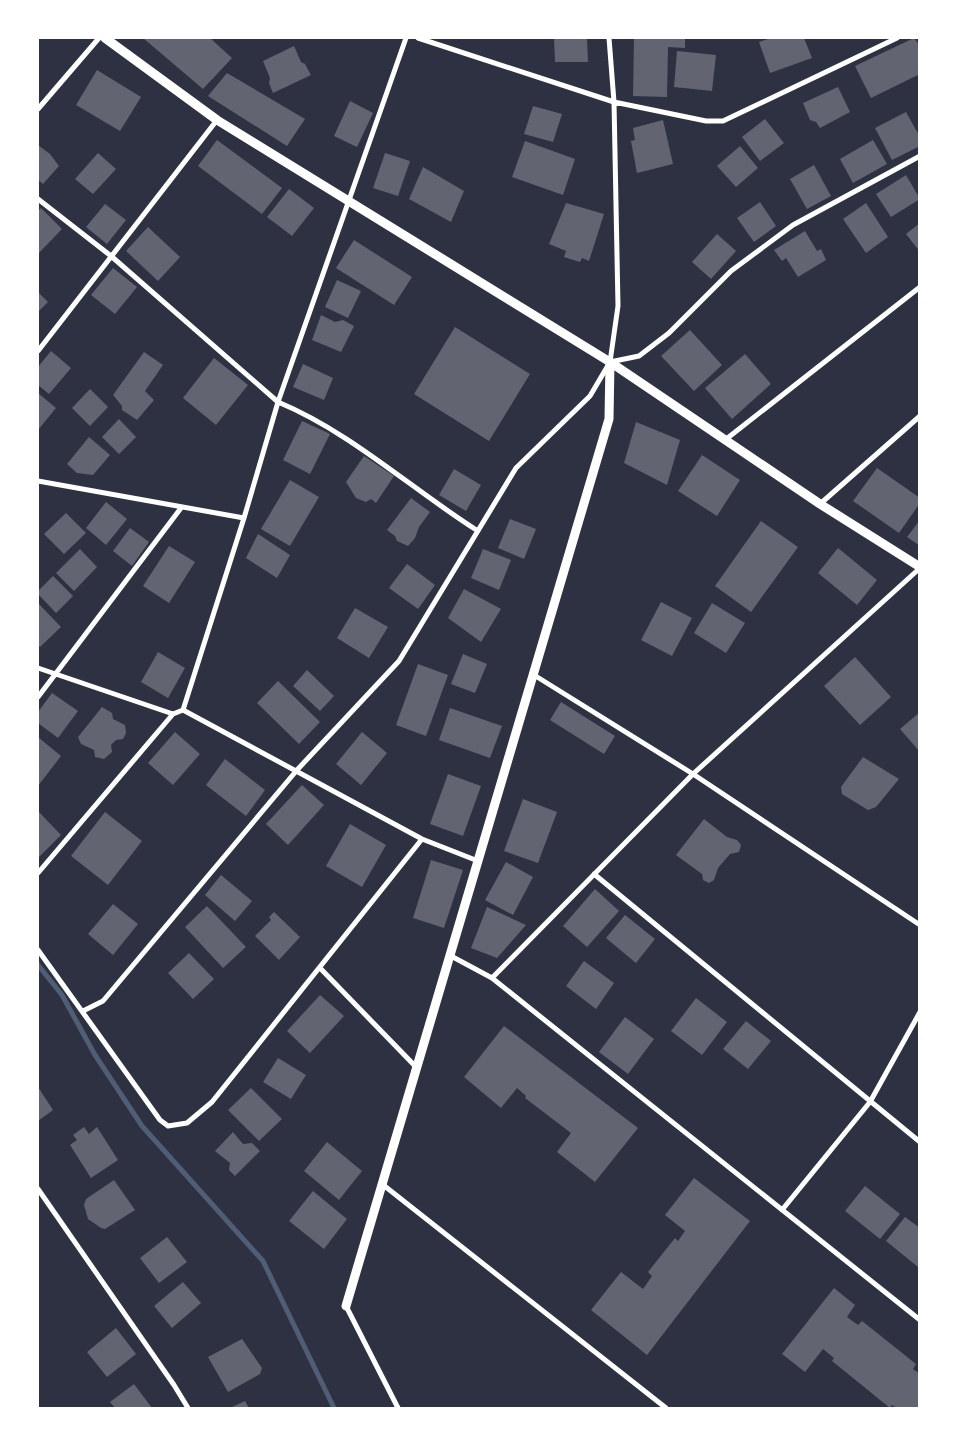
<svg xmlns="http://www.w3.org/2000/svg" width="957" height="1446" font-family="Lora,serif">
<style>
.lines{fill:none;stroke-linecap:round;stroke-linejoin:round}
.stream{stroke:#4f5d75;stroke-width:5}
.building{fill:#626471}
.minor{stroke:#fff;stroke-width:5}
.tertiary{stroke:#fff;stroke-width:9}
</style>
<rect width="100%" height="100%" fill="#2d3142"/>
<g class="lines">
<path class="stream" d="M38 965 62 995 95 1055 142 1126 263 1261 334 1408"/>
</g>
<path class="building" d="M143 38H210L232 58 203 89Z
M554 38H587L588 62H555Z
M634 38H685V48L668 47 667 97 633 96Z
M771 38H804L812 58 770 73 759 42Z
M914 38 920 46V74L871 98 855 66Z
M294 46 301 62 305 64 311 75 273 93 269 83 270 78 263 61Z
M677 51 716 55 712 91 674 87Z
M97 70 141 97 120 131 76 105Z
M227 73 305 119 287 146 208 96Z
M838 87 850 112 820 128 816 122 810 120 803 103Z
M350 101 373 113 357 147 334 136Z
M533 106 562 114 553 142 524 134Z
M906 112 920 137V146L892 160 875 128Z
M765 119 784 143 760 161 742 137Z
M663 120 673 164 637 173 631 141 635 140 633 128Z
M217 140 282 188 262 214 198 166Z
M873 140 887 164 853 183 840 159Z
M525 141 575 159 563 195 512 177Z
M38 145 50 154 59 166 43 184 38 180Z
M740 146 758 168 736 187 717 166Z
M98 153 116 169 93 194 75 179Z
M385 153 410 161 398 196 373 188Z
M814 165 831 196 807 209 790 179Z
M423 167 464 191 451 222 409 199Z
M906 175 920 199 891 217 876 194Z
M289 189 314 208 292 236 267 217Z
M760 202 776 226 754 242 737 218Z
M566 203 604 214 589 261 582 258 580 262 564 257 566 251 549 244Z
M866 203 888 237 866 253 843 219Z
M105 204 126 220 107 244 86 227Z
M41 208 62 229 38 254V211Z
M920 223V252L906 234Z
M148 227 180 257 158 281 126 251Z
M805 231 817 251 821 249 826 260 798 277 786 258 782 261 774 250Z
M717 234 736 251 711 279 692 262Z
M354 240 412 277 394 305 336 268Z
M113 268 137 287 115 314 91 295Z
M337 280 361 291 348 318 325 307Z
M38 292 48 302 38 312Z
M321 315 335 322 343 320 354 326 341 352 312 340Z
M455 327 530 374 489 441 414 394Z
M690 330 722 365 694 391 661 356Z
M51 351 71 368 49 394 38 385V367Z
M144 352 163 365 145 391 154 400 137 420 122 410V406L113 395Z
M745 354 771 384 732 419 705 388Z
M214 358 248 385 216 425 183 398Z
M303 364 333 378 324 400 293 387Z
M90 389 108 407 90 426 72 408Z
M38 393 56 408 38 430Z
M119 419 136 437 119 454 102 437Z
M302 421 330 434 310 474 283 460Z
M636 422 680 440 667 485 624 463Z
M89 437 110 455 93 475 77 473 67 464Z
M702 455 740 480 717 516 678 491Z
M364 456 394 476 376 503 371 499 366 502 356 498 346 482Z
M877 468 920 498V503L899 533 853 501Z
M454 469 481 485 466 511 439 495Z
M290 480 319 497 290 546 261 529Z
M411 498 430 512 419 527 415 538 408 546 397 541 395 536 387 530Z
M106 502 127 519 106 545 86 528Z
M66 513 86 533 64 554 44 534Z
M510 519 536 529 524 559 498 548Z
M920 520V546L907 537Z
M761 521 798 547 751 612 715 586Z
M130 528 149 542 132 566 113 551Z
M258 534 290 555 277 578 246 558Z
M169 546 195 562 169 603 143 586Z
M838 548 877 580 857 605 818 573Z
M80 549 97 567 74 591 56 573Z
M483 549 511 560 499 590 471 578Z
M407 564 435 585 418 609 389 588Z
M53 576 73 596 56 613 38 594V591Z
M464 589 501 609 481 642 448 618Z
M661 602 692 618 672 656 641 640Z
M38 603 61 627 40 647 38 645Z
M712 603 745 623 726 653 694 633Z
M355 608 388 627 369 658 337 638Z
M158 652 185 668 168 698 141 682Z
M463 654 487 664 475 693 451 684Z
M855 657 891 697 860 725 824 686Z
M418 664 448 675 426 736 396 725Z
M307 670 334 696 320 711 293 686Z
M278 681 320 722 299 744 257 703Z
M52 693 78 711 58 738 38 723V712Z
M561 702 615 736 604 754 550 720Z
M102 707 112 713 113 719 125 725 126 733 123 739 116 740 111 745 112 752 104 759 95 757 94 750 81 744 78 737Z
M450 708 502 726 490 758 439 740Z
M920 712V752L900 729Z
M175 732 200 754 173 785 148 763Z
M362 732 387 753 361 785 336 764Z
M38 737 61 756 38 786Z
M863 757 899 779 876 807 868 810 842 794 841 787Z
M225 759 265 790 246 816 206 785Z
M448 774 481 786 463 836 430 824Z
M302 785 324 805 288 845 266 824Z
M523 799 557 812 538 863 504 851Z
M38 811 61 835 38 858Z
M105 812 142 841 108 885 71 856Z
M704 819 727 837 737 840 741 845 739 852 730 854 718 868 714 880 709 883 703 880 702 874 676 855Z
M350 824 386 845 362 887 326 866Z
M431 860 463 870 444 928 413 918Z
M506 862 533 877 513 915 485 900Z
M221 875 252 901 235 921 205 895Z
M595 889 619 911 587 947 563 926Z
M113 904 138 924 113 955 88 934Z
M207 906 246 947 223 968 185 927Z
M487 907 526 925 497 958 471 948Z
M274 912 300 937 279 960 255 936 271 920 269 917Z
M625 915 655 939 636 963 606 938Z
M189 953 214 979 193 999 168 973Z
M584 961 614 983 596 1009 566 986Z
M320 995 344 1016 310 1053 287 1031Z
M696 998 727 1022 702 1055 671 1031Z
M625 1017 654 1039 628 1074 599 1052Z
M746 1021 771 1041 748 1069 723 1049Z
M504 1026 638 1128 595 1182 557 1152 571 1133 525 1098 526 1096 517 1088 501 1108 464 1077Z
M278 1058 306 1075 291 1099 263 1082Z
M38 1087 53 1110 38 1121Z
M251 1088 282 1119 259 1141 228 1110Z
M84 1127 89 1134 97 1127 118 1160 91 1178 70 1145 77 1140 73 1135Z
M233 1132 243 1144 252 1143 260 1151 235 1176 229 1170 230 1163 215 1151Z
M327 1142 362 1171 339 1200 304 1171Z
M694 1178 750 1221 647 1355 591 1310 621 1272 643 1289 652 1276 648 1272 675 1238 678 1241 685 1231 665 1215Z
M114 1180 135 1210 105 1229 101 1228 88 1219 84 1205 86 1199Z
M865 1186 900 1214 880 1239 845 1211Z
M313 1191 347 1219 324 1249 289 1221Z
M905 1217 920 1228 918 1267 886 1241Z
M167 1237 187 1262 159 1283 140 1258Z
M183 1282 201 1303 172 1328 154 1306Z
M834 1288 855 1305 847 1317 858 1325 862 1321 916 1364 913 1369 920 1374V1408H897L892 1405 890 1408 832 1361 834 1358 823 1349 805 1372 782 1354Z
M116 1328 136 1354 107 1377 87 1352Z
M242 1339 262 1368 260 1374 228 1392 208 1357Z
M134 1384 152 1408H115L110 1402Z
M245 1401 249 1408H230Z"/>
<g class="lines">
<path class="minor" d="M418 38 614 102 706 121H723L897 38
M38 109 99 38
M38 199 111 256 278 402C352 433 410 488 478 531
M38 351 217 120
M610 362 639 356 669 333 731 271 793 225 920 156
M725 440 920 287
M38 481 244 518
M820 504 920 416
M38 668 173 714 183 710 422 839 478 861
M534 675 693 774 920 925
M38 697 181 508
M183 710 244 518 278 402 406 38
M38 873 173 714
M594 874 920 1142
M38 950 160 1120 168 1126 187 1123 212 1102 422 839
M451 956 492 978 920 1320
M320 968 417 1068
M492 978 693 774 920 568
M83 1011 103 1001 297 770 399 661 516 468 590 396 610 362 618 306 614 102 609 38
M382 1184 666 1408
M38 1189 174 1385 188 1408
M782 1210 870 1102 920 1012
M346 1306 398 1408"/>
<path class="tertiary" d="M105 38 217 120 610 362 820 504 920 567
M346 1306 609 419 610 362"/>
</g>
<rect width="957" height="1446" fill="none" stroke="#ffffff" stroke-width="78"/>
</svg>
